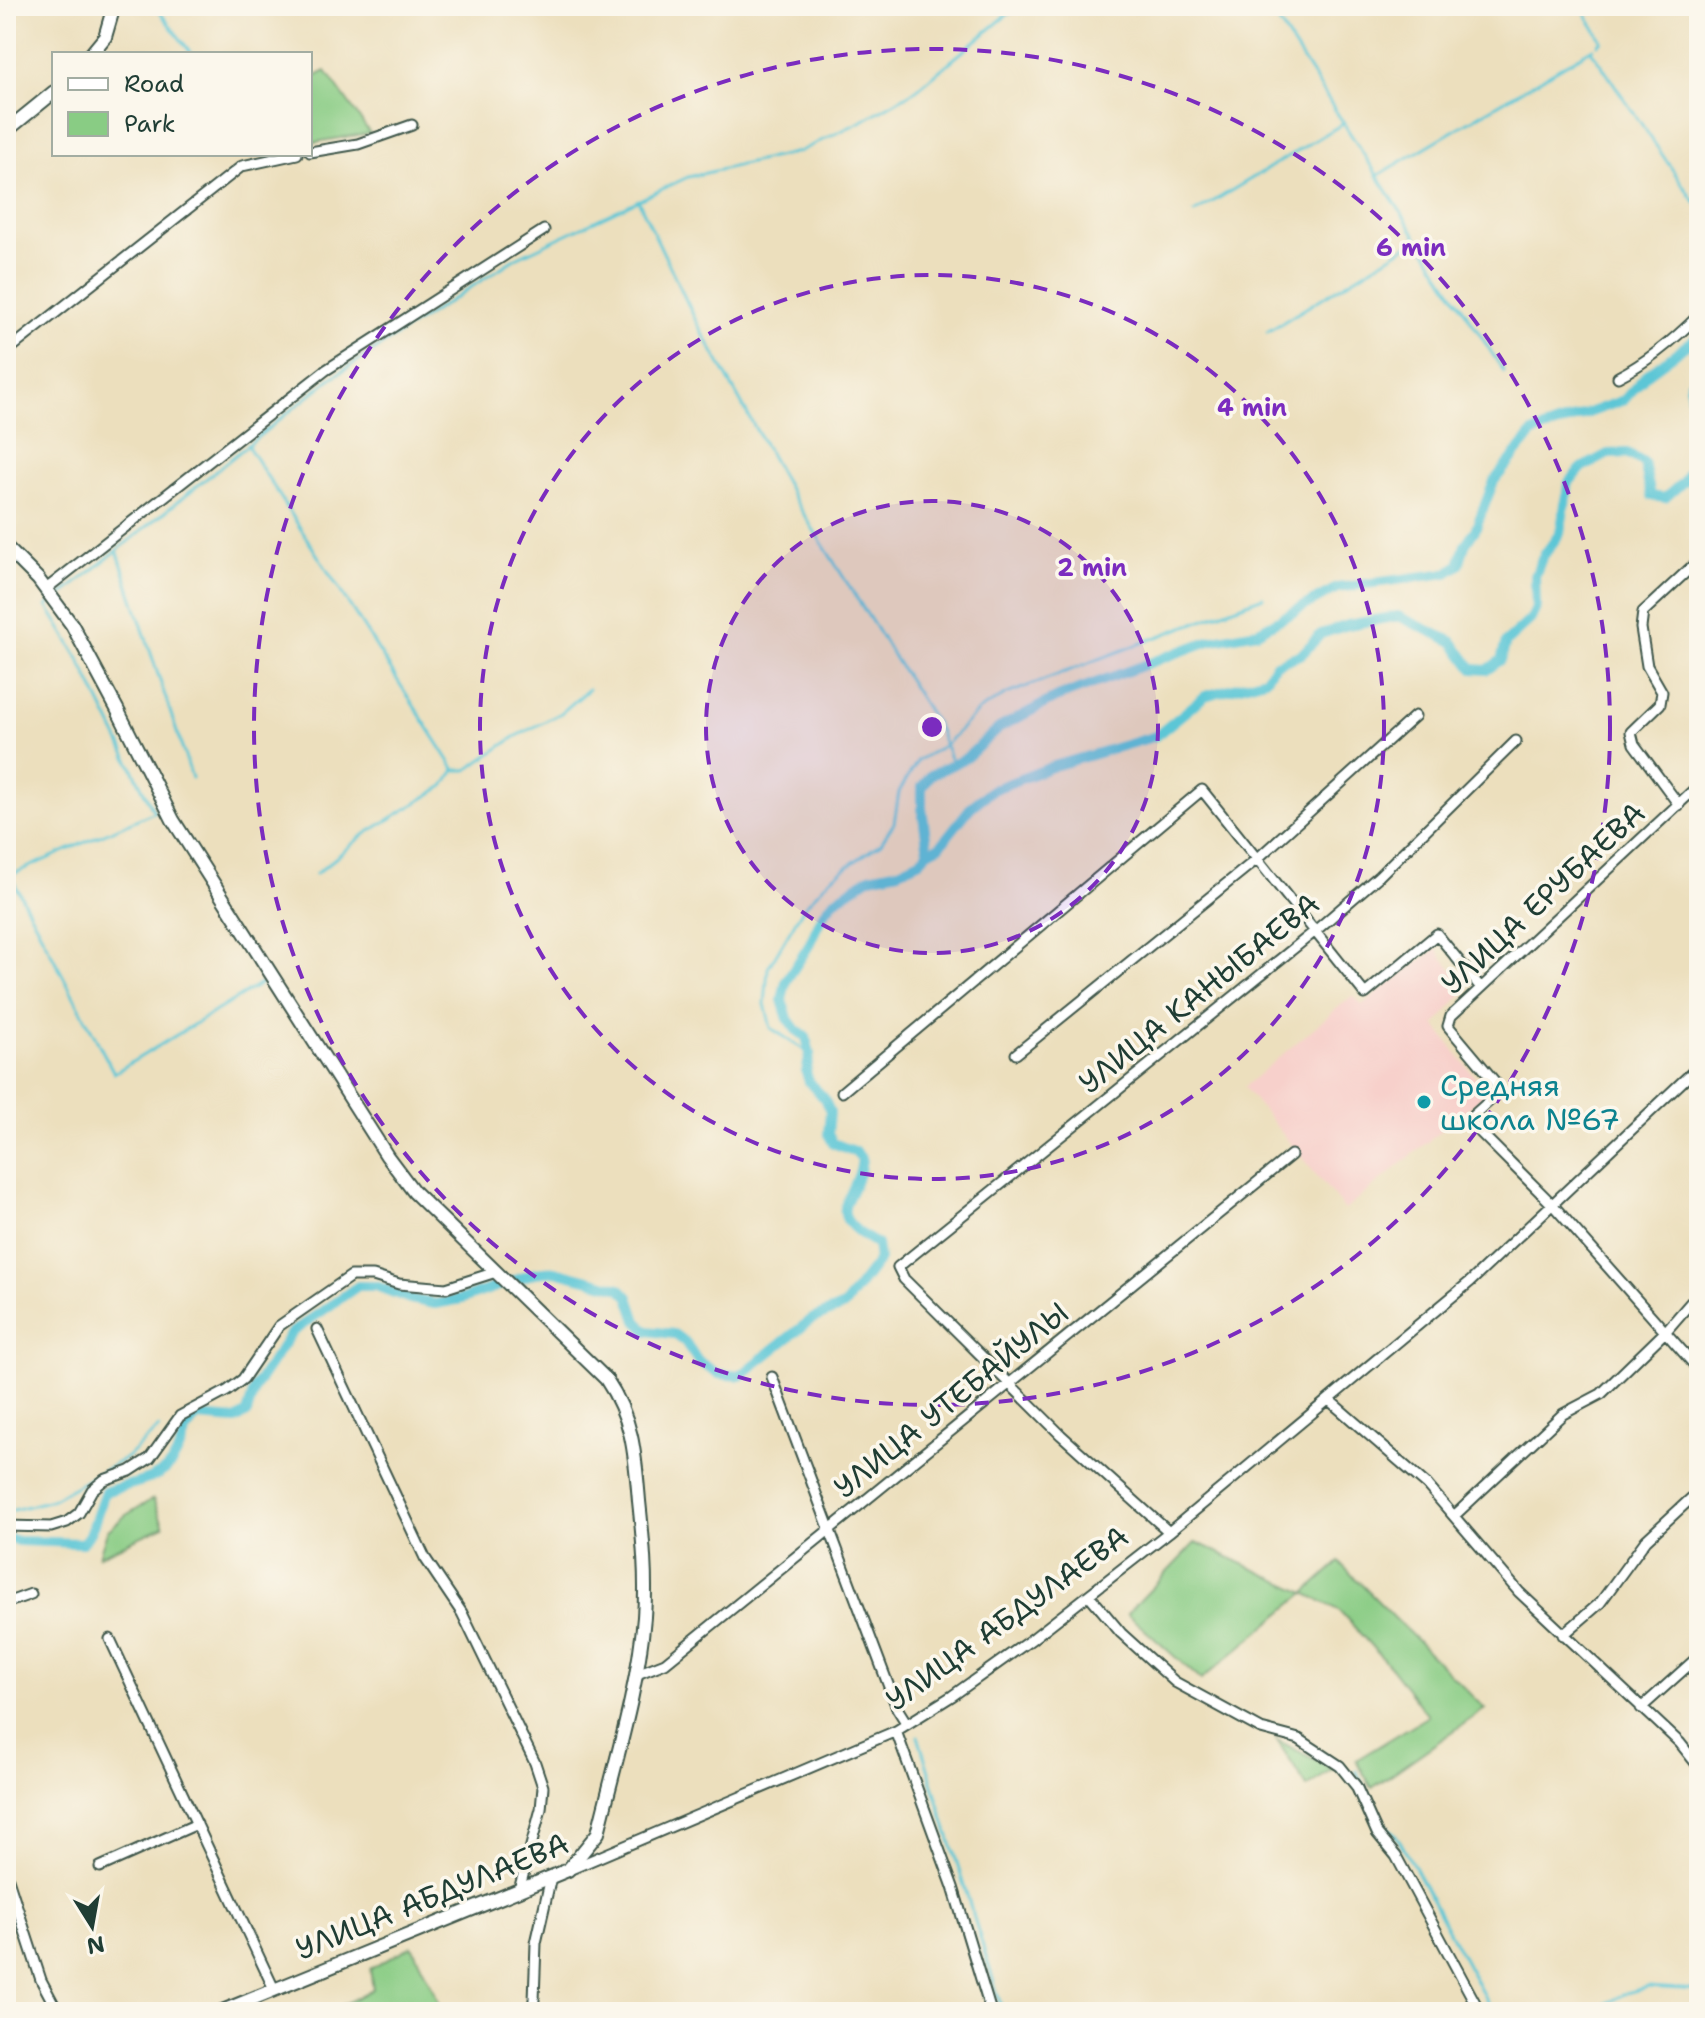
<svg xmlns="http://www.w3.org/2000/svg" width="1705" height="2018" font-family="'Shantell Sans',sans-serif">
<style>
.built{fill:#f7d0cb}
.green{fill:#89cc84;stroke:#54845c;stroke-width:2}
.lines{fill:none;stroke-linecap:round;stroke-linejoin:round}
.stream{stroke:#5bc6d6;stroke-width:3}
.canal{stroke:#5bc6d6;stroke-width:10}
.minor-casing{stroke:#3e5549;stroke-width:13}
.secondary-casing{stroke:#3e5549;stroke-width:16}
.minor{stroke:#fff;stroke-width:9}
.secondary{stroke:#fff;stroke-width:12}
.ring{fill:none;stroke:#7b2cbf;stroke-width:4;stroke-dasharray:14 10}
.culture-dot{fill:#0f9aa8;stroke:#fbf7ec;stroke-width:3}
.labels{text-anchor:middle;dominant-baseline:central;stroke-width:7;stroke-linejoin:round;paint-order:stroke}
.street-label{font-size:30px;fill:#1f3d34;stroke:#fbf7ec}
.culture-label{font-size:30px;fill:#0d838f;stroke:#fbf7ec;text-anchor:start}
.centre{fill:#7b2cbf;stroke:#fbf7ec;stroke-width:4}
.ring-label{font-size:24px;text-anchor:middle;font-weight:bold;fill:#7b2cbf;stroke:#fbf7ec;stroke-width:7;stroke-linejoin:round;paint-order:stroke}
</style>
<rect width="100%" height="100%" fill="#fbf7ec"/>
<filter id="ink" filterUnits="userSpaceOnUse"><feTurbulence type="fractalNoise" baseFrequency=".0125" numOctaves="2"/><feDisplacementMap in="SourceGraphic" scale="16" xChannelSelector="R" yChannelSelector="G"/><feConvolveMatrix kernelMatrix="1 2 1 2 8 2 1 2 1" color-interpolation-filters="sRGB"/></filter>
<filter id="wash" filterUnits="userSpaceOnUse"><feTurbulence type="fractalNoise" baseFrequency=".006" numOctaves="4" result="noise"/><feDisplacementMap in="SourceGraphic" scale="32" xChannelSelector="R" yChannelSelector="G"/><feGaussianBlur stdDeviation="1.8" result="paint"/><feColorMatrix in="noise" values="0 0 0 0 0 0 0 0 0 0 0 0 0 0 0 0 0 1.4 0 .05"/><feComposite in="paint" operator="in"/></filter>
<g filter="url(#wash)">
<rect width="100%" height="100%" fill="#ecdfbd"/>
<path class="built" d="M1436 949 1467 989 1435 1025 1487 1093 1345 1210 1244 1087 1353 995 1362 1005Z"/>
<path class="green" d="M326 71 370 133 310 143V79Z
M153 1499 164 1526 99 1556 107 1531 126 1515Z
M1196 1542 1305 1593 1339 1562 1485 1709 1372 1788 1356 1760 1428 1716 1391 1668 1339 1610 1305 1593 1201 1680 1127 1614Z
M1277 1740 1333 1769 1307 1787Z
M412 1946 444 2012H346L341 2006 373 1989 370 1969Z"/>
<g class="lines">
<path class="stream" d="M155 6 192 54
M1268 6 1504 372
M1581 6 1602 41 1598 44
M1591 50 1691 197 1699 206
M1377 176 1593 48
M638 200 696 321 796 502 937 725 953 766
M1194 213 1344 123
M1267 332 1418 239
M247 445 455 770H467L515 737 561 713 589 689
M117 550 192 778
M58 598 330 379 516 258 688 177 798 152 862 121 916 90 1007 15 1024 6
M316 874 362 836 444 786 455 770
M10 875 114 1073 262 983
M6 877 154 812 78 657 47 606 52 602
M810 1054 771 1028 765 1004 768 968 804 907 831 878 881 843 894 823 899 792 918 760 945 745 978 711 1007 694 1263 597
M6 1512 51 1500 126 1458 159 1428
M918 1736 1003 2012
M1356 1771 1384 1823 1400 1841 1492 2011 1595 2009 1626 1993 1648 1987 1699 1990"/>
<path class="canal" d="M1699 374 1690 383 1691 397 1699 400
M928 852 922 808V787L931 775 966 758 999 728 1055 698 1209 641 1257 632 1337 588 1447 573 1459 565 1465 545 1475 530 1494 481 1533 433 1624 400 1646 375 1699 336
M6 1538 18 1541 82 1543C95 1532 97 1509 105 1492 126 1484 160 1482 173 1461 184 1445 181 1433 197 1417L236 1420 247 1413 255 1387 291 1333 358 1286H376L410 1299 435 1304 462 1299 535 1273 555 1271 620 1288 629 1297 637 1321 647 1331 674 1334 685 1342 698 1361 718 1374 740 1376 812 1319 844 1306 879 1260 877 1244C817 1210 858 1203 862 1159L856 1152 833 1143 828 1134 830 1112 824 1098 809 1082 806 1072 810 1054 806 1037 796 1030 788 1019 782 1000 786 981 808 947 823 914 834 901 870 877 899 871 920 861 928 852 940 846 971 807 992 790 1054 766 1156 736 1205 696 1265 679 1276 664 1302 654 1321 634 1348 625 1398 616 1453 642 1473 669 1487 670 1501 660 1506 642 1531 619 1536 608 1535 576 1542 558 1560 533 1569 482 1582 468 1608 454 1627 453 1644 463 1651 496 1665 498 1683 482 1699 453"/>
</g>
</g>
<g filter="url(#ink)">
<g class="lines">
<g class="minor-casing">
<path id="minor" d="M310 152 358 144 412 125
M6 352 242 166 297 154
M1618 377C1649 361 1674 340 1699 315
M46 589 326 370 544 230
M1699 785 1451 1016 1448 1026 1495 1082 1496 1095 1468 1120 1552 1204 1699 1370
M1679 805 1634 744 1631 732 1660 704 1662 692 1647 666 1641 628 1643 612 1699 560
M1016 1054 1257 859 1415 716
M842 1092 1202 790 1365 994 1437 934 1481 988
M317 1329 425 1558 462 1613 535 1763 543 1787 541 1809 519 1890
M772 1377 897 1708 907 1724
M1329 1400 1427 1485 1519 1592 1680 1743 1699 1767
M1454 1516 1563 1414 1601 1394 1666 1331 1699 1293
M6 1526 51 1527 67 1522 79 1513 92 1490 104 1480 130 1471 150 1458 180 1416 227 1391 243 1379 279 1326 351 1276H373L399 1284 446 1288 496 1272
M1169 1532 1061 1435 904 1279 898 1267 1314 932 1379 876 1516 741
M1089 1595 1121 1633 1175 1682 1261 1729 1299 1739 1340 1766 1356 1786 1377 1833 1396 1856 1480 2012
M6 1603 31 1594
M1563 1635 1600 1603 1646 1540 1699 1491
M110 1639 274 1989
M637 1674 665 1663 1291 1155
M1641 1708 1699 1656
M896 1731 953 1887 991 2012
M100 1867 197 1824
M571 1869 896 1731 952 1696 1032 1639 1169 1532 1471 1281 1699 1066
M6 1873 41 1980 58 2012
M531 2012 534 2000 536 1943 551 1877"/>
</g>
<g class="secondary-casing">
<path id="secondary" d="M91 54 105 37 114 6
M6 131 54 92
M6 547 38 579 72 625 117 709 173 820 387 1156 414 1192 606 1379C633 1419 635 1453 639 1501 643 1539 647 1578 644 1617 638 1690 615 1762 598 1833L568 1870 220 2012"/>
</g>
<use href="#minor" class="minor"/>
<use href="#secondary" class="secondary"/>
</g>
</g>
<circle cx="932" cy="727" r="226" fill="#7b2cbf" fill-opacity=".12"/>
<g class="ring">
<circle cx="932" cy="727" r="226"/>
<circle cx="932" cy="727" r="452"/>
<circle cx="932" cy="727" r="678"/>
</g>
<circle class="culture-dot" cx="1424" cy="1102" r="8"/>
<g class="labels">
<g class="street-label">
<text transform="translate(1543 898) rotate(-43)">УЛИЦА ЕРУБАЕВА</text>
<text transform="translate(1199 993) rotate(-39)">УЛИЦА КАНЫБАЕВА</text>
<text transform="translate(951 1400) rotate(-39)">УЛИЦА УТЕБАЙУЛЫ</text>
<text transform="translate(1007 1618) rotate(-36)">УЛИЦА АБДУЛАЕВА</text>
<text transform="translate(432 1896) rotate(-22)">УЛИЦА АБДУЛАЕВА</text>
</g>
<g class="culture-label">
<text x="1440" y="1085">Средняя<tspan x="1440" dy="34">школа №67</tspan></text>
</g>
</g>
<circle cx="932" cy="727" r="12" class="centre"/>
<g class="ring-label">
<text x="1411" y="256">6 min</text>
<text x="1252" y="416">4 min</text>
<text x="1092" y="576">2 min</text>
</g>
<rect width="1705" height="2018" fill="none" stroke="#fbf7ec" stroke-width="32"/>
<rect x="52" y="52" width="260" height="104" fill="#fbf7ec" stroke="#a3ada2" stroke-width="2"/>
<rect x="68" y="78" width="40" height="12" fill="#ffffff" stroke="#a3ada2" stroke-width="2"/>
<text x="124" y="92" font-size="24" fill="#1f3d34">Road</text>
<rect x="68" y="112" width="40" height="24" fill="#89cc84" stroke="#a3ada2" stroke-width="2"/>
<text x="124" y="132" font-size="24" fill="#1f3d34">Park</text>
<g transform="translate(92 1926) rotate(169)" stroke="#fbf7ec" stroke-width="6" paint-order="stroke">
<path d="M0-6L14 30L0 20L-14 30Z" fill="#1f3d34"/>
<text y="-12" font-size="22" font-weight="bold" text-anchor="middle" fill="#1f3d34">N</text>
</g>
</svg>
